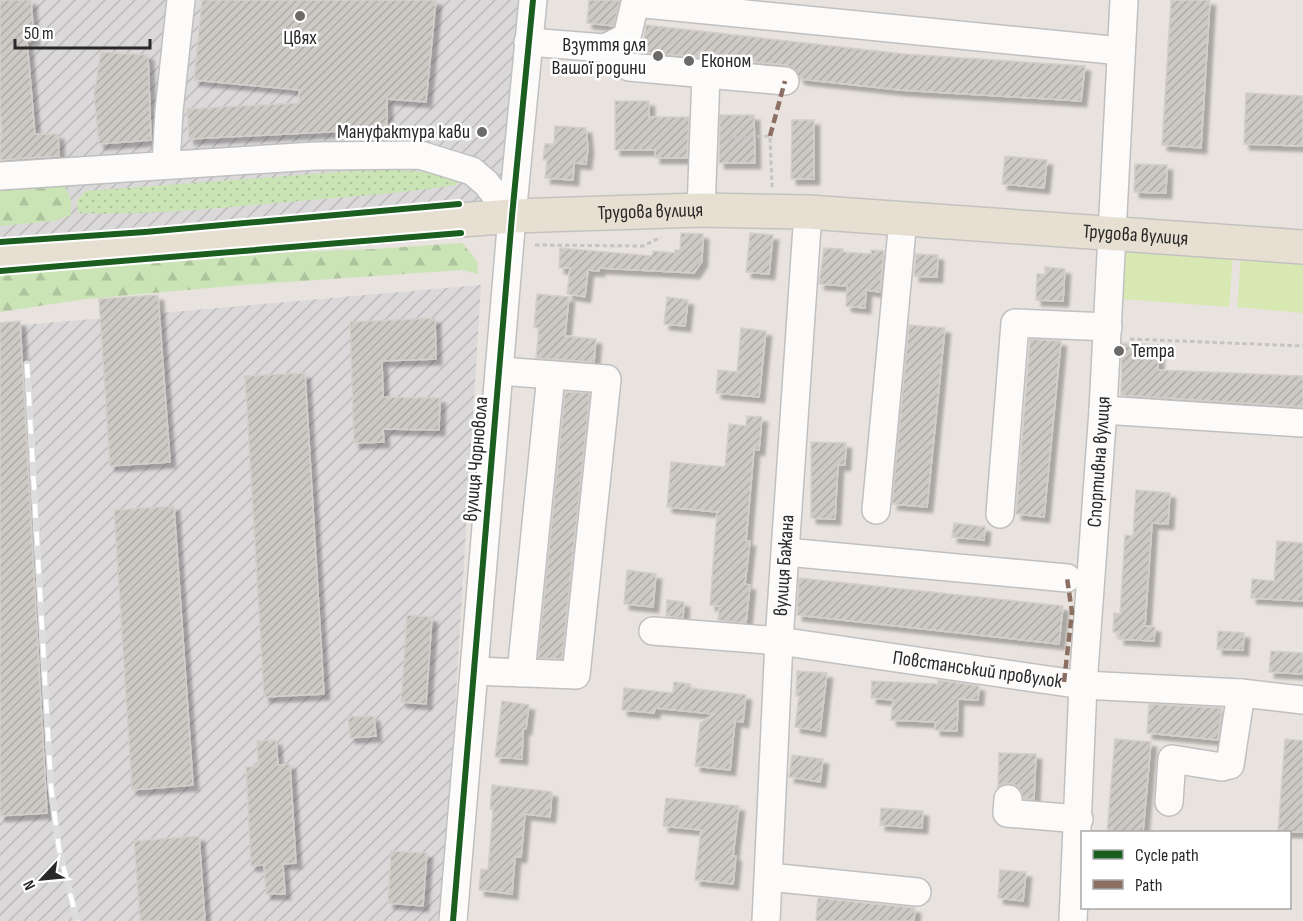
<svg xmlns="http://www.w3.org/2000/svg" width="1303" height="921" font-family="'Sofia Sans Condensed',sans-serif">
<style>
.industrial{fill:url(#industrial-furrows)}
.green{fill:url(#green-dots)}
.forest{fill:url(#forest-firs)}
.pitch{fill:#d8e8b3}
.building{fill:url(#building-hatch);stroke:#d3cfca;stroke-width:1.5;filter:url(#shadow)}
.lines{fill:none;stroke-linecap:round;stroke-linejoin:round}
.minor-casing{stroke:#c1c0c0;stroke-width:30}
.major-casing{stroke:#c4c2c0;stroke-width:36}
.path{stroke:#c4c4c3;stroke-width:3;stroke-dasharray:4.5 3;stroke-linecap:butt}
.minor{stroke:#fcfbfa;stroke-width:27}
.major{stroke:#e7e0d2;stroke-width:33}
.rail-casing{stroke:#ddddde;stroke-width:7}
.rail{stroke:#fff;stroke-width:4.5;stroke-dasharray:14;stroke-linecap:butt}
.quiet{stroke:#8d6e63;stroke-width:4.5;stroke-dasharray:9 4.5;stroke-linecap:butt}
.cycleway-casing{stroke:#fff;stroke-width:10}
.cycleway{stroke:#1b5e20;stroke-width:6}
.poi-dot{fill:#6c6a68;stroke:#fff;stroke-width:2}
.labels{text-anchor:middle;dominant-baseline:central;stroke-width:5;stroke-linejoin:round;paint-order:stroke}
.poi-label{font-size:20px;fill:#292929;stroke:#fff;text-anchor:end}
.street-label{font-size:20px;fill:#292929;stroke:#fff}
</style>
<defs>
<pattern id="industrial-furrows" width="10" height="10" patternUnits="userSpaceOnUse" patternTransform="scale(1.5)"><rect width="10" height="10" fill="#dbd8da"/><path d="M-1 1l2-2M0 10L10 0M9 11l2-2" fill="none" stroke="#bcb9bb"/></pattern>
<pattern id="green-dots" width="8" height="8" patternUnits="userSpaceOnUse" patternTransform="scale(1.5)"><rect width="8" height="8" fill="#cbe4b6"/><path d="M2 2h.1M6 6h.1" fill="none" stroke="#aec49c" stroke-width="1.8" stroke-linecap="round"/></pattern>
<pattern id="forest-firs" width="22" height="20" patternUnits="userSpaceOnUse" patternTransform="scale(1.5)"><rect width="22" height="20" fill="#cbe4b6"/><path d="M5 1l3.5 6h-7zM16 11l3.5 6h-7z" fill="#aec49c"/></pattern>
<pattern id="building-hatch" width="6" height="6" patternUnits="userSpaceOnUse" patternTransform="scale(1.5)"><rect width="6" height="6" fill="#cdc9c5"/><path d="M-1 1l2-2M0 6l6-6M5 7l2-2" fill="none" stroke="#b0ada9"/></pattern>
<filter id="shadow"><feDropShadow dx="5.5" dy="5.5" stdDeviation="1.5" flood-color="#0004"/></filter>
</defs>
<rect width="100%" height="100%" fill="#e8e3de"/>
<path class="industrial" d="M0 0H524L504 208 0 251Z
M481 285 442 921H0V327Z"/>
<path class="green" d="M379 169 454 174 461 178 456 185C400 194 344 197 288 202 218 208 149 216 78 213L77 200 86 191Z"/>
<path class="forest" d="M63 183 71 199V215L54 221 0 226V186Z
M462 243 477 261 478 274 462 270 242 285 86 299 0 312V270L176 257 374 249Z"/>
<path class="pitch" d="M1126 248 1233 256 1229 307 1122 299Z
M1241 257 1303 261V313L1237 307Z"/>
<path class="building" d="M0 0H31L34 40 27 41 35 134H58L59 156 0 160V139H2L0 111Z
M202 0H436L426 102 387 99V129L189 139 187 109 299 103V90L194 80Z
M589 0H620L614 26 587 23Z
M1171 0H1210L1201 148 1162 145Z
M646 25 904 54 1085 66 1081 101 900 90 800 79 794 69 786 65 642 52Z
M101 52 148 55 151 140 99 144 94 95Z
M1246 93 1303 96V146L1244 144Z
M615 101H649V117H689L687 158H655V150H615Z
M720 115H754L755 163H719Z
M792 120H814V179H791Z
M555 126 586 128 588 148 586 164 574 163 573 180 545 178 547 160H543L545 144H554Z
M1005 156 1047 160 1044 188 1002 184Z
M1135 164 1167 165 1166 193 1134 192Z
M681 233 703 234 702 261 694 273 599 268V271L588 270 585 297 567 294 570 268H559L560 248 652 256 653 251 675 253V250H680Z
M750 233 773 235 769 274 746 272Z
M824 248 843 249V252L871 254V250L884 251 880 292 866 290 865 308 846 306 847 286 819 284Z
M916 254 938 255 937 277 914 276Z
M1045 267 1065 269 1063 301 1036 300 1037 274H1045Z
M537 294 569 297 565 336 596 339 594 362 536 358 539 328 534 327Z
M158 295 170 462 110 466 99 299Z
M667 297 688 300 685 326 664 324Z
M435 318 436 359 382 361 383 397 440 398 439 430 383 429 384 442 354 443 350 322Z
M20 321 47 813 0 816V323Z
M909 325 945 328 927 507 892 504Z
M741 328 766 331 759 397 716 393 718 370 737 372Z
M1030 339 1061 341 1044 517 1016 514Z
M1122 343 1159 345 1158 370 1303 376V407L1121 395Z
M305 373 324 694 264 697 245 376Z
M565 392 590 393 562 659 538 658Z
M747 416 762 417 759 450 754 449 746 541H750L745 584 750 585 746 623 718 620 719 606 710 605 717 512 667 507 671 462 725 467 729 424 746 426Z
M811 442 846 443 845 465H838L835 519 811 518Z
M1136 490 1170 493 1168 524 1152 523 1145 626 1155 627 1154 641 1119 639V632H1113L1114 613 1120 614 1125 535 1133 536Z
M174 506 193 785 132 790 114 510Z
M954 523 985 527 984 540 952 537Z
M1277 541 1303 543V601L1251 598 1252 579 1274 581Z
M627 570 656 574 653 607 624 604Z
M799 578 1063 606 1059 644 797 615Z
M667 600 684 602 683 618 666 616Z
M407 615 432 617 426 704 401 702Z
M1218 631 1244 633 1243 650 1217 649Z
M1271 651 1303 653V674L1269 672Z
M797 671 827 673 820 731 795 727 799 696H796Z
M938 680 979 686 978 700 958 699 957 731 935 730V722L891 720 893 700 871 698 872 681 938 684Z
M674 682 690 684V688L746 695 743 722 735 721 730 770 695 766 700 723 714 714 655 708 654 713 622 710 624 688 673 693Z
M502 701 529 705 526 729H523L522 759 495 757Z
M1149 704 1222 708 1218 740 1147 733Z
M374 716 376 736 350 738 348 717Z
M1115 739 1151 742 1143 832H1107Z
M1285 739 1303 741V832H1278Z
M276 740 278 765 290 764 296 863 283 864 285 894H266L264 865 251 866 246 767 258 766 257 741Z
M999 753 1036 754 1034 799H1023L1022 792 1017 786 1010 783 1002 785 998 788Z
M792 755 823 759 820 782 789 777Z
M492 785 552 792 550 817 525 814 521 857H515L512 894 479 890 481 869 488 870 493 810 490 809Z
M666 798 739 806 733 856H736L733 884 695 880 701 830 663 826Z
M881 808 923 811 922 828 880 825Z
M199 836 205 921H140L134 841Z
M391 851 427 853 423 906 388 903Z
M1000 870 1026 872 1023 901 998 898Z
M818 898 915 908 914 921H816Z"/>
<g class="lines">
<g class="minor-casing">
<g id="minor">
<path d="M528 42 605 48 629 67 785 81"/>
<path d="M605 48 627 37 635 3 1121 51"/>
<path d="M166 165 169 111 181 0"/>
<path d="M0 176 315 156 420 155 472 171 486 183 512 216"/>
<path d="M701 210 706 75"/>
<path d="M1103 410 1303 423"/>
<path d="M876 510 903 219"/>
<path d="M1000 514 1015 323 1108 327"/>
<path d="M786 552 1067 578"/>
<path id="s1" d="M653 631 779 641 1083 685 1241 693 1303 700"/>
<path d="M475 671 576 675 607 379 500 371"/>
<path d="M521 673 551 375"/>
<path d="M1008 799 1007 813 1079 819"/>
<path d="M1169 802 1172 759 1222 767 1230 765 1241 693"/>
<path d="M769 877 917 892"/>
<path d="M453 921 512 216 533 0"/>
<path id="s2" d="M766 921 779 641 808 212"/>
<path id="s3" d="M1073 921 1083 685 1103 410 1124 0"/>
</g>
</g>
<g class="major-casing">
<g id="major">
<path id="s4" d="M0 257 512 216 701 210 808 212 1303 247"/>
</g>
</g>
<path class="path" d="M727 138 770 136 772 187
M535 245 643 246 661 237
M1130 339 1303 346"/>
<use href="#minor" class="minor"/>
<use href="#major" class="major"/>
<g class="rail-casing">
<path id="rail" d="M27 364 51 787 59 849 77 921"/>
</g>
<use href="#rail" class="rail"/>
<path class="quiet" d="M770 136 785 81
M1064 682 1072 612 1067 578"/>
<g class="cycleway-casing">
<path id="cycleway" d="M0 242 145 232 459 204
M0 271 461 233
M453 921 512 216 533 0"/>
</g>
<use href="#cycleway" class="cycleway"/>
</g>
<g class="poi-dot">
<circle cx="300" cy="16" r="6"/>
<circle cx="658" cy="56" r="6"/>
<circle cx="689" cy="61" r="6"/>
<circle cx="482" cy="132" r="6"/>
<circle cx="1119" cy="351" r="6"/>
</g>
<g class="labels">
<g class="poi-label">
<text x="300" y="38" text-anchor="middle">Цвях</text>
<text x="646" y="45">Взуття для<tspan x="646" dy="23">Вашої родини</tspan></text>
<text x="701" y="61" text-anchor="start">Економ</text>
<text x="470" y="132">Мануфактура кави</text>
<text x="1131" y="351" text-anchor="start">Тетра</text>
</g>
<g class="street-label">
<text stroke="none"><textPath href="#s4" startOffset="652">Трудова вулиця</textPath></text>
<text stroke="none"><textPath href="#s4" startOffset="1138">Трудова вулиця</textPath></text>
<text transform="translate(476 459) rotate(-85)">вулиця Чорновола</text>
<text stroke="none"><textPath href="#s3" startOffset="460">Спортивна вулиця</textPath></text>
<text stroke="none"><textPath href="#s2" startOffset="356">вулиця Бажана</textPath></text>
<text stroke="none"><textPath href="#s1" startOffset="327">Повстанський провулок</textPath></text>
</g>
</g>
<rect x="1081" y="831" width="210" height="78" fill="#ffffff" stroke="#a9a9a9" stroke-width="1.5"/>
<rect x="1093" y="850" width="30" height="9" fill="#1b5e20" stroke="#a9a9a9" stroke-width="1.5"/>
<text x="1135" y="861" font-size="18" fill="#292929">Cycle path</text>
<rect x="1093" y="880" width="30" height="9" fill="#8d6e63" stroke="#a9a9a9" stroke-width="1.5"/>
<text x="1135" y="891" font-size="18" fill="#292929">Path</text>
<g transform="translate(42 879) rotate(244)" stroke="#ffffff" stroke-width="4.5" paint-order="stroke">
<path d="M0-4.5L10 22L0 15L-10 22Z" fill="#292929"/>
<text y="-9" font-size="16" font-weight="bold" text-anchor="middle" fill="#292929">N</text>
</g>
<path d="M15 39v9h135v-9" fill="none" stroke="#292929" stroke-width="3"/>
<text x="24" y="39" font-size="18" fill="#292929" stroke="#ffffff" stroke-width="4.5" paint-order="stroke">50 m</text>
</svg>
